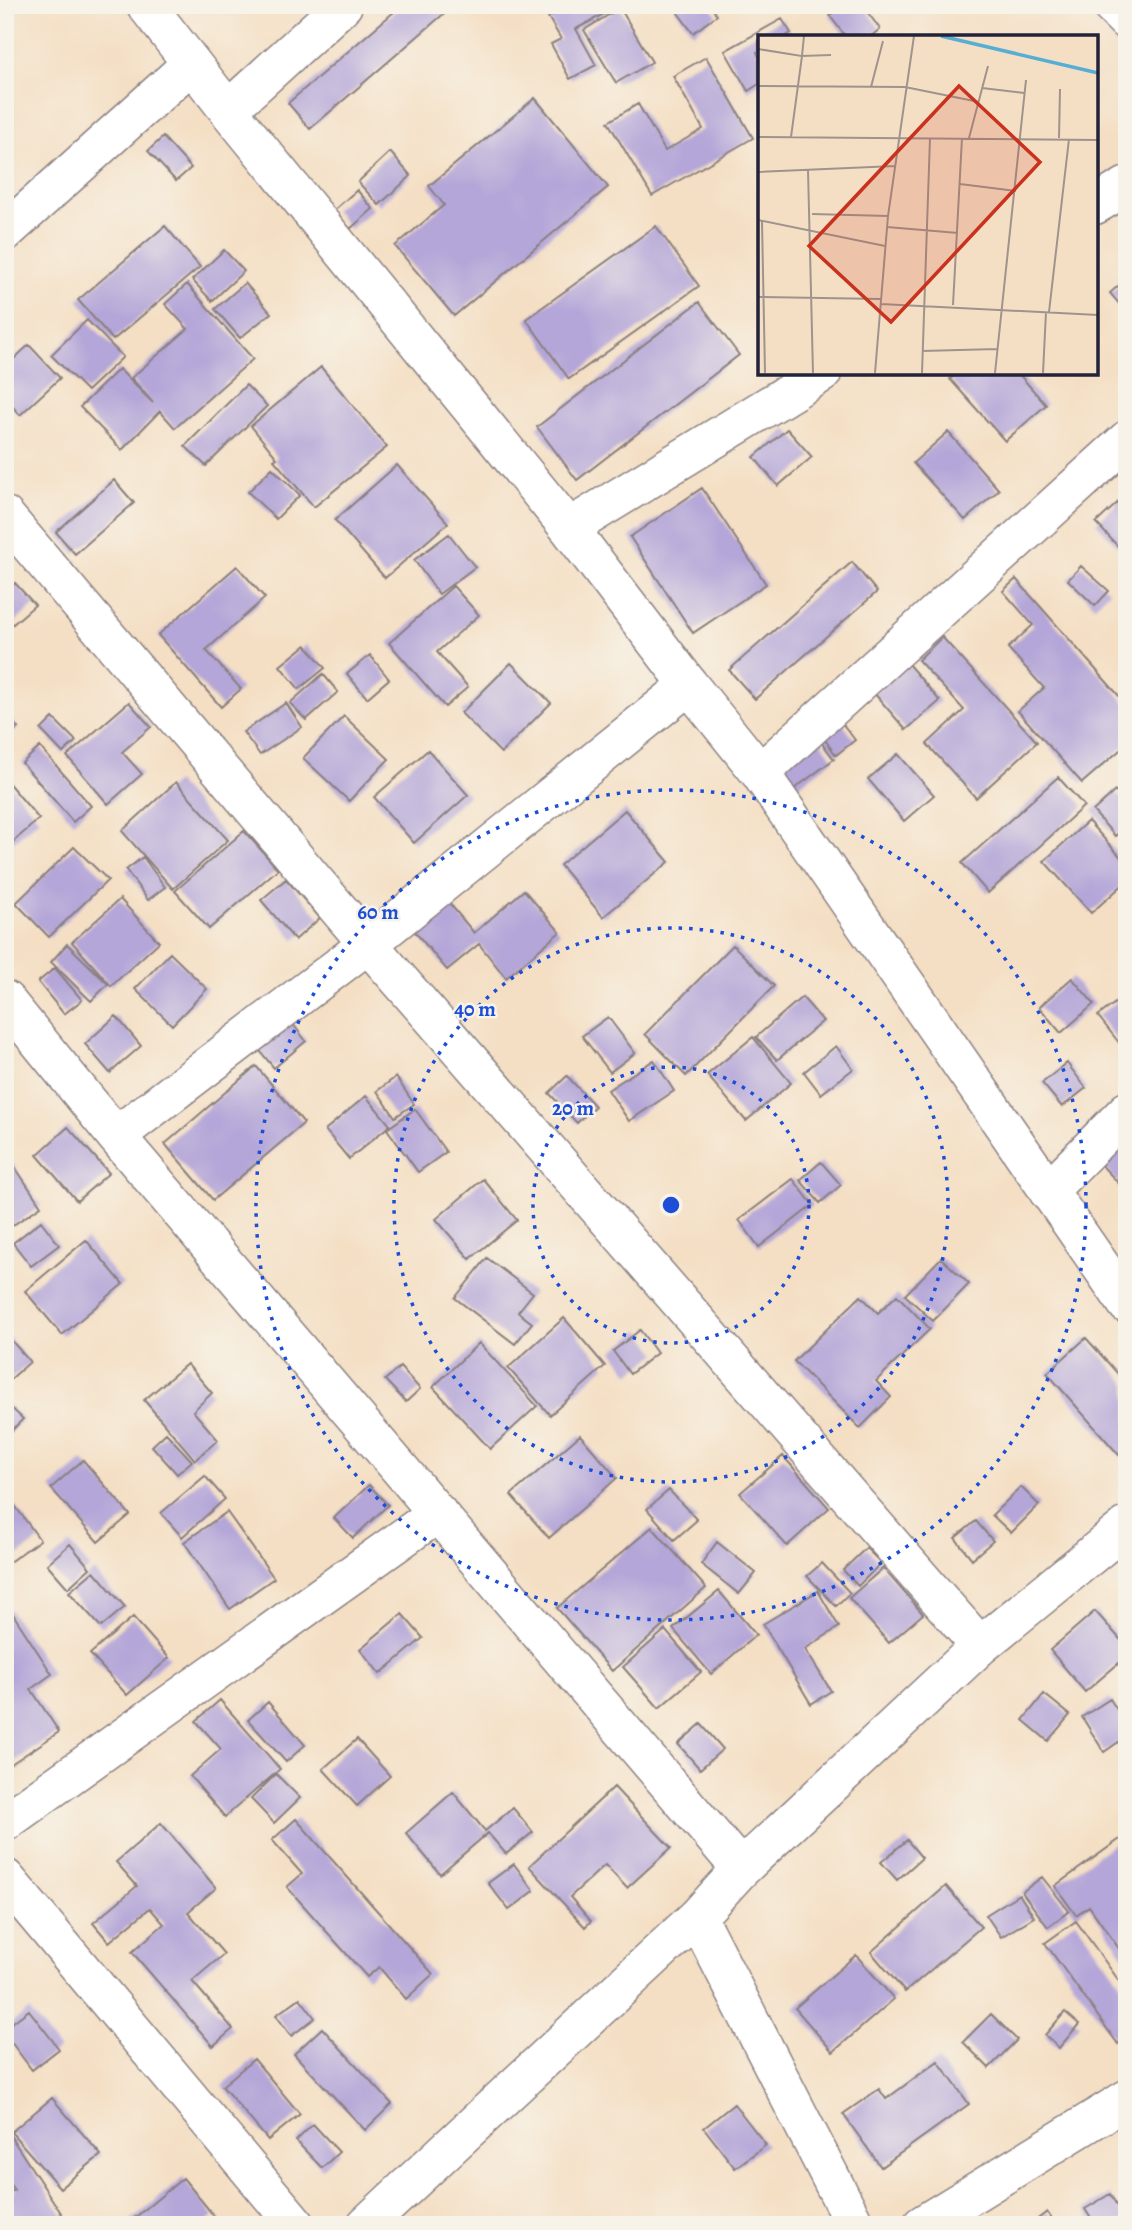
<svg xmlns="http://www.w3.org/2000/svg" width="1132" height="2230" font-family="Alegreya,serif">
<style>
.building{fill:#b4a6d8}
.lines{fill:none;stroke-linecap:round;stroke-linejoin:round}
.minor-casing{stroke:#8b8080;stroke-width:41}
.minor{stroke:#fff;stroke-width:38}
.ring{fill:none;stroke:#1d4ed8;stroke-width:3.5;stroke-dasharray:3.5 7}
.inset-river{fill:none;stroke:#57aed4;stroke-width:3.5}
.inset-road{fill:none;stroke:#a0938d;stroke-width:2}
.view{fill:#c8321e;fill-opacity:0.15;stroke:#c8321e;stroke-width:3.5}
.inset-edge{fill:none;stroke:#22223b;stroke-width:3.5}
.centre{fill:#1d4ed8;stroke:#f7f3e8;stroke-width:3.5}
.ring-label{font-size:21px;text-anchor:middle;font-weight:bold;fill:#1d4ed8;stroke:#f7f3e8;stroke-width:5;stroke-linejoin:round;paint-order:stroke}
</style>
<rect width="100%" height="100%" fill="#f7f3e8"/>
<filter id="ink" filterUnits="userSpaceOnUse"><feTurbulence type="fractalNoise" baseFrequency=".0143" numOctaves="2"/><feDisplacementMap in="SourceGraphic" scale="14" xChannelSelector="R" yChannelSelector="G"/><feConvolveMatrix kernelMatrix="1 2 1 2 8 2 1 2 1" color-interpolation-filters="sRGB"/></filter>
<filter id="wash" filterUnits="userSpaceOnUse"><feTurbulence type="fractalNoise" baseFrequency=".00686" numOctaves="4" result="noise"/><feDisplacementMap in="SourceGraphic" scale="28" xChannelSelector="R" yChannelSelector="G"/><feGaussianBlur stdDeviation="1.57" result="paint"/><feColorMatrix in="noise" values="0 0 0 0 0 0 0 0 0 0 0 0 0 0 0 0 0 1.4 0 .05"/><feComposite in="paint" operator="in"/></filter>
<g filter="url(#wash)">
<rect width="100%" height="100%" fill="#f4dfc4"/>
<g id="blocks">
<path class="building" d="M402 5H454L310 129 288 103Z
M571 5H611L613 9 576 29 596 65 570 79 551 44 561 39 548 17Z
M680 5H709L717 15 693 33 675 9Z
M843 5H862L880 29 870 37H846L830 16Z
M620 8 652 62 616 83 584 30Z
M782 19 791 33 785 37H759V51L757 52 759 57V84L748 91 725 51Z
M706 57 753 138 652 196 608 122 638 104 665 151 703 129 673 76Z
M535 98 608 187 454 316 395 246 444 205 429 186Z
M163 137 191 168 176 181 148 151Z
M390 152 411 176 379 205 358 182Z
M357 190 373 209 350 229 334 210Z
M165 226 200 267 113 340 78 300Z
M656 226 699 286 569 379 526 319Z
M224 250 244 271 212 301 192 280Z
M1127 278V313L1110 293Z
M245 283 271 313 240 338 215 309Z
M187 284 253 359 175 428 160 411 122 450 80 407 119 369 153 403 131 378 188 329 165 304Z
M699 302 739 355 577 480 537 427Z
M87 320 123 357 87 391 51 355Z
M29 345 60 378 20 415 5 398V367Z
M321 367 387 447 314 507 274 460 277 458 251 426Z
M957 373H1018L1046 405 1005 441 950 379Z
M246 385 267 406 206 466 185 446Z
M787 429 812 457 778 486 754 457Z
M948 432 999 490 965 520 913 463Z
M397 465 448 523 385 578 335 520Z
M272 468 300 495 276 519 248 492Z
M114 480 134 503 75 554 56 532Z
M702 488 766 584 693 633 630 537Z
M1127 494V556L1096 523Z
M449 534 475 567 439 594 414 560Z
M852 562 877 592 755 699 729 670Z
M237 566 265 598 206 650 241 689 221 707 158 635Z
M1081 566 1109 591 1095 606 1068 580Z
M1016 579 1127 705V744L1082 783 1018 711 1044 688 1008 648 1033 625 1003 591Z
M15 583 35 605 5 631V592Z
M453 586 479 615 437 652 468 687 445 707 389 643Z
M942 637 1037 742 976 798 927 744 964 710 918 660Z
M306 645 325 668 299 689 280 666Z
M370 655 389 679 367 698 347 674Z
M511 663 551 703 501 753 461 713Z
M908 664 940 701 906 730 874 693Z
M323 674 338 692 306 720 290 703Z
M129 702 151 727 122 752 142 774 108 804 67 756Z
M286 703 302 727 260 755 243 732Z
M5 713 18 728 5 738Z
M835 714 855 740 836 755 817 729Z
M344 716 389 759 349 801 303 758Z
M53 718 76 741 63 753 41 730Z
M809 726 834 759 790 792 765 759Z
M40 747 91 806 73 822 22 763Z
M428 750 468 795 414 843 374 797Z
M898 754 934 795 904 821 868 779Z
M1058 777 1084 806 988 893 962 863Z
M5 779 39 819 5 849Z
M176 782 228 840 173 889 122 831Z
M1115 791 1127 804V826L1115 836 1093 811Z
M625 810 669 862 603 917 560 865Z
M1088 821 1127 864V881L1091 913 1044 861Z
M244 831 278 869 209 929 175 891Z
M74 847 108 880 49 937 16 903Z
M143 857 165 887 148 900 126 870Z
M286 879 320 918 295 940 261 900Z
M524 890 560 932 506 978 479 944 447 970 411 927 445 898 474 933Z
M120 899 159 942 111 986 72 942Z
M67 944 108 984 91 1001 51 962Z
M733 945 774 986 686 1076 645 1034Z
M170 953 207 989 172 1025 135 989Z
M55 968 82 1000 64 1014 38 982Z
M1072 978 1094 1004 1061 1033 1039 1007Z
M802 997 823 1021 777 1060 756 1037Z
M1123 997 1127 1001V1039L1120 1044 1098 1016Z
M116 1016 141 1046 110 1073 85 1044Z
M608 1017 635 1053 610 1072 582 1036Z
M288 1018 306 1041 274 1068 255 1045Z
M753 1037 791 1083 746 1121 707 1075Z
M836 1046 853 1069 821 1094 804 1072Z
M654 1060 674 1091 629 1121 608 1090Z
M1067 1063 1086 1088 1062 1107 1042 1083Z
M256 1066 304 1123 213 1200 165 1144Z
M567 1076 595 1106 577 1123 549 1093Z
M396 1077 414 1104 395 1117 377 1091Z
M366 1096 390 1125 349 1159 325 1130Z
M415 1109 446 1152 418 1172 387 1129Z
M1127 1112V1192L1087 1150Z
M68 1127 109 1173 77 1201 37 1155Z
M5 1152 41 1206 9 1228 5 1224Z
M821 1162 841 1185 820 1203 800 1180Z
M483 1179 517 1220 470 1259 436 1219Z
M793 1179 813 1205 759 1247 739 1220Z
M41 1221 59 1245 31 1266 13 1243Z
M86 1240 123 1284 62 1335 25 1291Z
M487 1258 533 1293 518 1312 532 1323 515 1344 455 1298Z
M941 1258 969 1284 933 1321 905 1295Z
M897 1295 930 1329 876 1381 891 1397 860 1428 794 1361 861 1296 878 1313Z
M564 1318 605 1366 550 1415 508 1368Z
M640 1330 657 1353 630 1374 613 1351Z
M5 1333 30 1362 5 1384Z
M1086 1338 1127 1384V1448L1119 1455 1047 1373Z
M479 1343 537 1406 490 1449 433 1387Z
M187 1364 212 1393 193 1411 218 1440 195 1460 144 1400Z
M400 1367 420 1389 406 1402 385 1380Z
M5 1402 23 1419 5 1438Z
M166 1433 192 1461 177 1474 152 1446Z
M580 1435 617 1478 549 1538 511 1495Z
M783 1456 829 1508 787 1546 740 1493Z
M83 1460 130 1515 98 1542 51 1488Z
M205 1476 225 1499 182 1537 161 1513Z
M369 1485 388 1505 353 1538 334 1518Z
M1021 1487 1039 1505 1011 1533 992 1515Z
M669 1490 697 1520 674 1540 647 1509Z
M5 1492 40 1540 5 1565Z
M227 1512 274 1578 230 1609 184 1542Z
M976 1521 993 1541 972 1559 955 1538Z
M652 1527 706 1588 612 1671 557 1608Z
M717 1542 756 1573 739 1594 701 1564Z
M70 1544 90 1568 68 1588 47 1564Z
M866 1548 881 1563 858 1586 843 1570Z
M822 1563 850 1593 836 1606 807 1576Z
M883 1568 923 1614 889 1643 849 1598Z
M94 1571 125 1607 101 1627 69 1592Z
M719 1591 756 1635 711 1674 673 1629Z
M818 1591 839 1627 805 1649 831 1691 811 1704 763 1624Z
M9 1608 52 1674 31 1689 59 1732 5 1768V1611Z
M1095 1611 1127 1647V1656L1085 1692 1050 1650Z
M402 1614 423 1638 380 1674 360 1649Z
M133 1617 169 1658 127 1695 90 1654Z
M665 1630 701 1672 659 1708 623 1667Z
M1044 1694 1070 1715 1048 1741 1023 1720Z
M1110 1699 1127 1725V1736L1104 1752 1082 1717Z
M220 1700 280 1769 225 1817 190 1776 221 1749 196 1721Z
M268 1702 305 1745 286 1762 248 1720Z
M701 1724 723 1749 700 1769 678 1744Z
M357 1739 390 1776 357 1806 323 1769Z
M276 1774 300 1798 274 1823 251 1799Z
M614 1787 671 1848 627 1888 605 1865 570 1897 591 1921 585 1927 529 1866Z
M453 1792 485 1831 513 1808 533 1832 506 1854 488 1833 440 1874 406 1833Z
M296 1819 433 1974 406 1999 379 1967 367 1977 287 1887 302 1874 272 1840Z
M161 1823 216 1888 188 1912 224 1954 192 1981 233 2029 213 2046 132 1952 164 1924 150 1908 109 1942 93 1923 137 1886 116 1862Z
M1127 1834V1960L1089 1906 1076 1915 1055 1886Z
M907 1840 922 1858 897 1880 881 1862Z
M514 1864 534 1891 509 1910 488 1883Z
M1042 1877 1069 1911 1048 1927 1022 1892Z
M946 1886 981 1927 905 1992 871 1952Z
M1019 1894 1034 1917 1001 1937 986 1915Z
M1076 1921 1127 1992V2037L1118 2044 1045 1943Z
M856 1955 894 1999 833 2052 795 2008Z
M300 1998 315 2018 291 2036 276 2015Z
M29 2010 59 2049 32 2070 5 2034V2028Z
M1065 2012 1079 2024 1059 2048 1045 2035Z
M991 2014 1017 2040 989 2068 963 2042Z
M322 2028 392 2104 365 2130 294 2054Z
M254 2059 300 2114 268 2140 222 2086Z
M938 2061 969 2104 881 2167 843 2114 879 2089 886 2099Z
M52 2098 101 2155 60 2188 11 2132Z
M734 2104 766 2145 735 2168 704 2128Z
M313 2124 339 2152 322 2168 296 2141Z
M9 2134 69 2225H5V2195L14 2190 5 2178V2137Z
M183 2178 214 2216 204 2225H126Z
M1110 2194 1125 2219 1115 2225H1095L1085 2209Z
M1047 2212 1056 2225H1030Z"/>
</g>
</g>
<g filter="url(#ink)">
<use href="#blocks" fill-opacity="0" stroke="#8b8080" stroke-width="2"/>
<g class="lines">
<g class="minor-casing">
<path id="minor" d="M146 5 228 110 569 528 689 685 760 773 1127 1304
M1111 5 1127 21
M228 110 343 5
M1095 205 1127 186
M5 232 191 64
M5 516 368 944 980 1646
M569 528 822 373
M760 773 1127 440
M5 1000 116 1136 741 1869
M116 1136 368 944 689 685
M1048 1191 1127 1111
M5 1822 438 1513
M5 1878 296 2225
M697 1917 855 2225
M366 2225 697 1917 741 1869 980 1646 1127 1526
M922 2225 1127 2099"/>
</g>
<use href="#minor" class="minor"/>
</g>
</g>
<g class="ring">
<circle cx="671" cy="1205" r="138"/>
<circle cx="671" cy="1205" r="277"/>
<circle cx="671" cy="1205" r="415"/>
</g>
<g transform="translate(758 35)">
<rect width="340" height="340" fill="#f4dfc4"/>
<path class="inset-river" d="M183 1 340 38"/>
<path class="inset-road" d="M46 1 44 21 73 20M0 14 44 21 33 102M0 51 147 52 221 67M113 52 125 6M224 53 266 58M0 102 340 105M211 103 230 31M301 103 302 54M50 135 55 338M0 137 137 131M202 149 258 156M54 179 130 181M0 185 127 211M4 186 7 338M129 192 200 198M0 262 123 264M123 269 340 280M195 270 204 103M291 277 311 104M164 316 239 314M117 338 130 181 156 1M164 338 172 103M237 338 268 45M285 338 288 277"/>
<path class="view" d="M201 51 282 127 133 287 51 211Z"/>
<rect width="340" height="340" class="inset-edge"/>
</g>
<circle cx="671" cy="1205" r="10" class="centre"/>
<g class="ring-label">
<text x="378" y="919">60 m</text>
<text x="475" y="1016">40 m</text>
<text x="573" y="1115">20 m</text>
</g>
<rect width="1132" height="2230" fill="none" stroke="#f7f3e8" stroke-width="28"/>
</svg>
